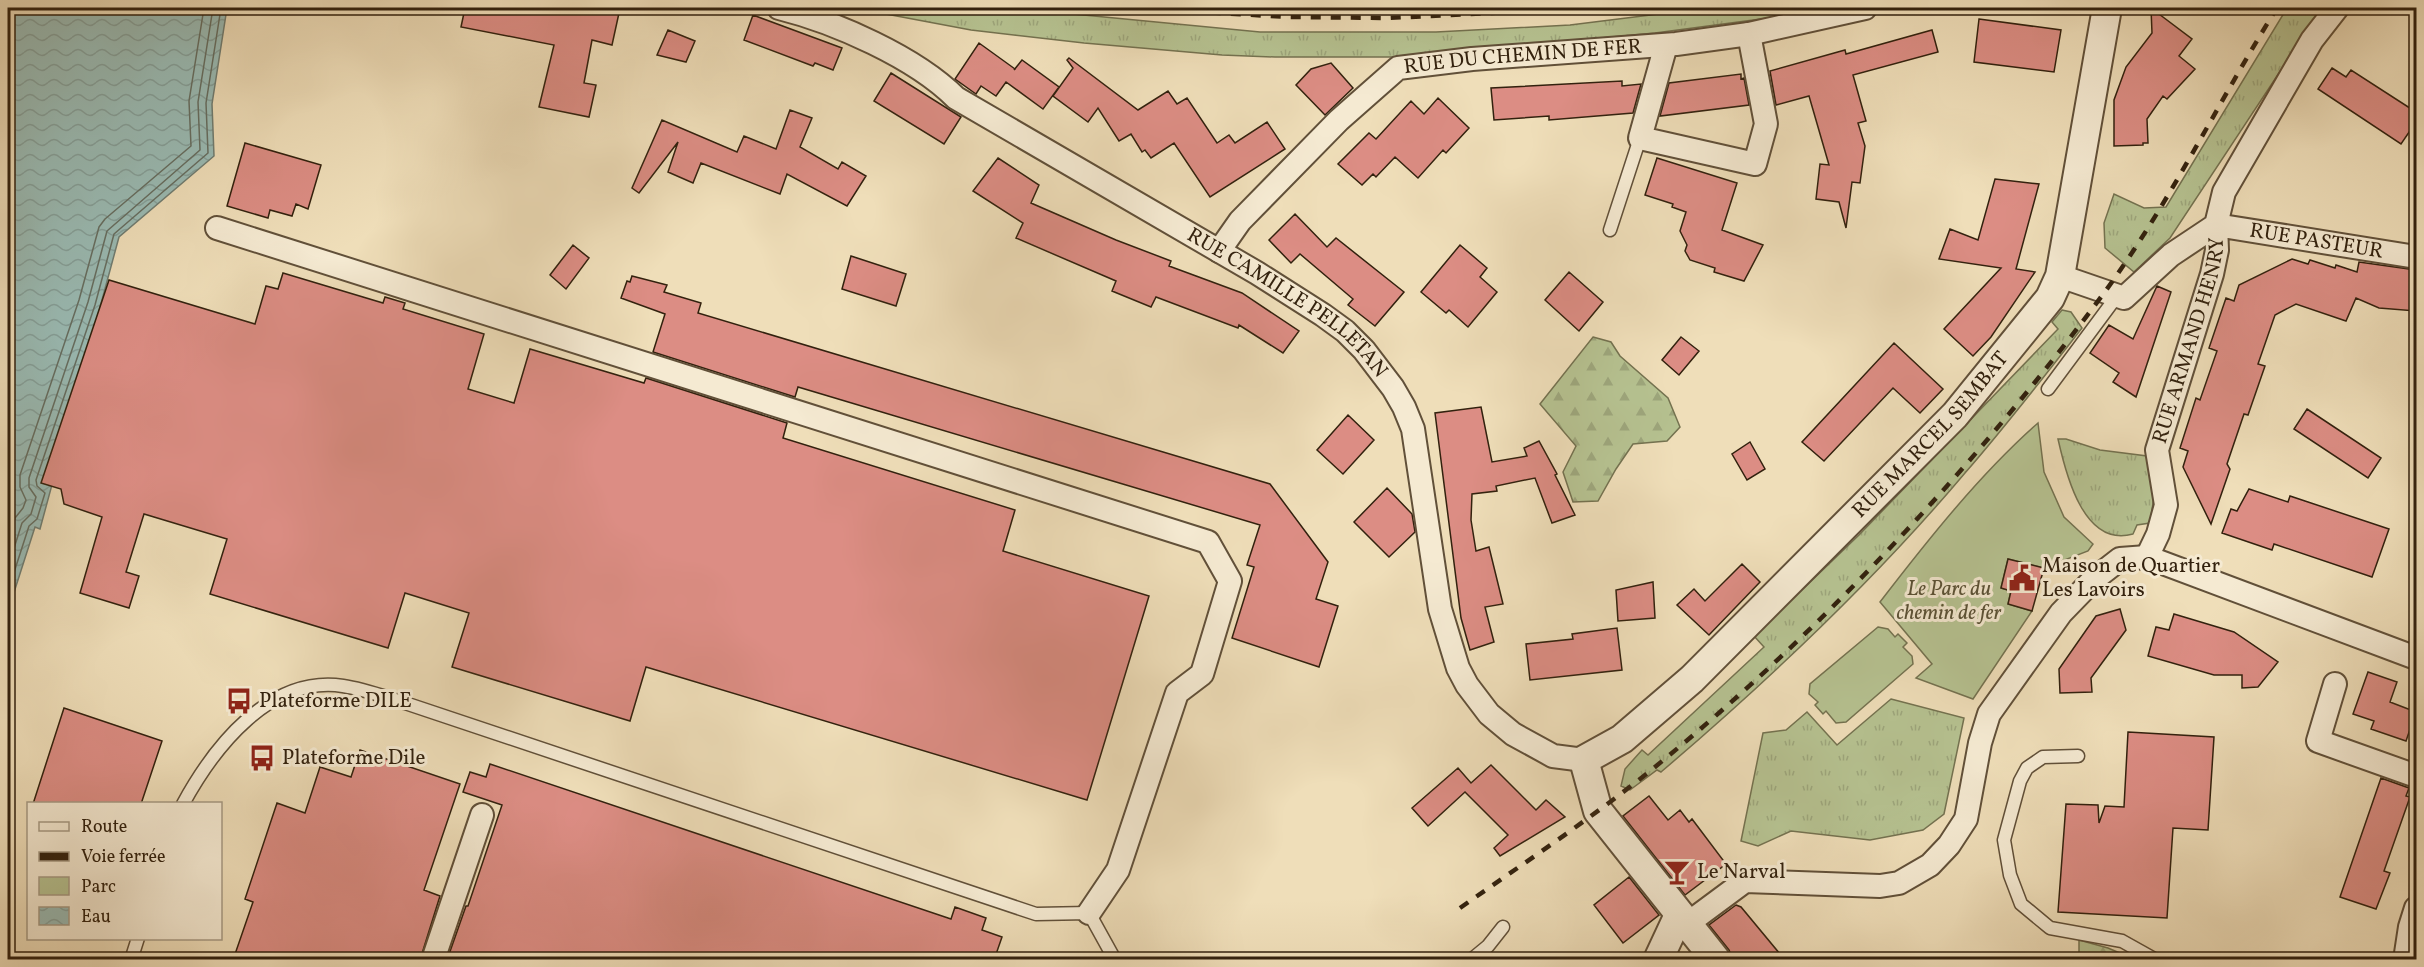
<svg xmlns="http://www.w3.org/2000/svg" width="2424" height="967" font-family="Vollkorn,serif">
<style>
.grass{fill:url(#grass-tufts);stroke:#747250;stroke-width:1.5}
.forest{fill:url(#forest-firs);stroke:#747250;stroke-width:1.5}
.green{fill:#b6c291;stroke:#747250;stroke-width:1.5}
.water{fill:url(#water-waves);stroke:#707d72;stroke-width:1.5}
.lines{fill:none;stroke-linecap:round;stroke-linejoin:round}
.shore{stroke:#666e61;stroke-width:1.5}
.building{fill:#dc8d84;stroke:#32210e;stroke-width:1.5}
.service-casing{stroke:#615039;stroke-width:15}
.minor-casing{stroke:#615039;stroke-width:26}
.tertiary-casing{stroke:#615039;stroke-width:32}
.service{stroke:#f5ead2;stroke-width:12}
.minor{stroke:#f5ead2;stroke-width:22}
.tertiary{stroke:#f5ead2;stroke-width:28}
.rail{stroke:#32210e;stroke-width:4.5;stroke-dasharray:10 10;stroke-linecap:butt}
.labels{text-anchor:middle;dominant-baseline:central;stroke-width:6;stroke-linejoin:round;paint-order:stroke}
.street-label{font-size:21px;fill:#32210e;stroke:#f5ead2}
.poi-label{font-size:21px;fill:#32210e;stroke:#f5ead2;text-anchor:start}
.park-label{font-size:21px;font-style:italic;fill:#5a5135;stroke:#f5ead2}
</style>
<defs>
<pattern id="grass-tufts" width="24" height="20" patternUnits="userSpaceOnUse" patternTransform="scale(1.5)"><rect width="24" height="20" fill="#b6c291"/><path d="M3 7l-1-3M5 7V3M7 7l1-3M15 17l-1-3M17 17v-4M19 17l1-3" fill="none" stroke="#9da67c"/></pattern>
<pattern id="forest-firs" width="22" height="20" patternUnits="userSpaceOnUse" patternTransform="scale(1.5)"><rect width="22" height="20" fill="#b6c291"/><path d="M5 1l3.5 6h-7zM16 11l3.5 6h-7z" fill="#9da67c"/></pattern>
<pattern id="water-waves" width="16" height="10" patternUnits="userSpaceOnUse" patternTransform="scale(1.5)"><rect width="16" height="10" fill="#9abbb4"/><path d="M0 5q4-4 8 0t8 0" fill="none" stroke="#85a09a"/></pattern>
</defs>
<rect width="100%" height="100%" fill="#efdeb9"/>
<filter id="stains"><feTurbulence type="fractalNoise" baseFrequency=".00333" numOctaves="4"/><feColorMatrix values="0 0 0 0 .2 0 0 0 0 .09 0 0 0 0 .02 0 0 0 .5 -.17"/></filter>
<radialGradient id="worn" r=".72"><stop offset=".6" stop-color="#630" stop-opacity="0"/><stop offset="1" stop-color="#630" stop-opacity=".3"/></radialGradient>
<path class="grass" d="M854 8H1012L1260 32H1436L1570 25 1707 8H1804L1776 17 1655 33 1392 57H1275L1222 55 1084 43 971 30Z
M2287 8H2322L2170 238 2134 272 2105 248 2104 223 2114 194 2144 208 2166 207Z
M2062 310 2071 312 2082 328C2044 377 2006 426 1965 473 1874 581 1769 680 1661 772L1657 770 1630 790 1621 786 1625 769 1642 750 1648 755 1764 647 1754 636 1859 535 2058 329 2052 322Z
M2058 439H2066L2100 450 2147 456 2155 490 2150 523 2137 525 2133 534C2084 548 2066 475 2058 439Z
M1891 699 1964 718 1944 814 1923 830 1870 840 1791 831 1758 846 1741 841 1763 733 1786 730 1807 712 1837 745Z"/>
<path class="forest" d="M1593 337 1611 342 1620 356 1668 398 1680 427 1667 441 1633 444 1616 469 1598 501 1573 502 1563 472 1576 446 1540 404Z
M2079 940 2108 948 2134 959H2090L2079 955Z"/>
<path class="green" d="M2038 423 2044 472 2064 517 2093 544 2088 551 2044 568 2008 559 2001 588 2011 591 2008 604 2032 611 1973 699 1916 678 1932 664 1880 602C1927 541 1980 474 2038 423Z
M1878 627 1888 629 1895 637 1898 634 1907 643 1903 647 1912 656 1913 664 1846 722 1836 723 1826 711 1823 714 1815 705 1818 702 1809 694 1810 684Z"/>
<path class="water" d="M8 8H227L212 104 214 156 119 237 40 529 35 527 8 611Z"/>
<g class="lines">
<path class="shore" d="M8 538 15 518 23 508 26 500 20 487V475L79 300 99 227 105 219 191 146 189 101 204 8
M8 567 22 523 31 514 36 497 29 487V478L88 302 107 231 200 150 198 102 213 8
M8 591 29 526 37 519 45 493 37 486 36 480 95 305 114 234 208 153 206 103 221 8"/>
</g>
<path class="building" d="M465 8H597L619 13 612 45 592 40 584 83 596 85 589 117 539 107 554 45 461 27Z
M2151 8 2192 39 2179 56 2195 69 2167 99 2163 96 2147 119 2148 143H2143V145L2114 146V100L2126 67 2152 33Z
M753 15 842 48 833 70 815 63 813 66 744 40Z
M1979 19 2061 30 2054 72 1974 62Z
M668 30 695 41 686 62 657 55Z
M1932 30 1938 52 1853 75 1866 121 1858 123 1865 146 1860 183 1852 182 1846 228 1839 202 1816 199 1820 164 1829 165 1809 96 1776 105 1770 71 1845 50 1846 54Z
M979 43 1015 69 1014 70 1022 60 1059 87 1043 109 1006 82 996 96 981 86 976 94 955 79Z
M1069 58 1138 110 1168 91 1177 104 1187 98 1217 143 1229 135 1235 143 1267 122 1285 149 1210 197 1174 143 1151 158 1145 150 1142 152 1131 134 1119 141 1098 108 1088 122 1053 96 1073 68 1067 60Z
M1331 63 1353 88 1325 115 1296 85 1311 69Z
M2332 68 2346 77 2351 70 2416 112V122L2401 144 2318 89Z
M891 73 961 117 944 144 874 101Z
M1741 74V79L1744 78 1749 105 1660 116 1669 83Z
M1622 81V86L1641 84 1633 113 1549 120V116L1494 120 1491 88Z
M1438 98 1469 128 1446 153 1443 150 1418 178 1395 157 1376 177 1373 174 1362 185 1338 164 1369 133 1376 139 1411 101 1424 114Z
M790 110 812 118 800 147 838 169 842 162 866 176 847 206 787 174 780 194 701 163 693 183 668 172 678 142 639 193 632 188 662 120 737 152 744 136 776 149Z
M245 143 321 165 308 209 296 204 292 216 270 210 268 218 227 206Z
M998 158 1039 185 1031 203 1116 240 1171 261 1169 266 1242 293 1299 331 1283 353 1239 325 1238 328 1156 297 1151 307 1112 291 1116 281 1016 238 1023 223 973 191Z
M1657 158 1737 183 1722 230 1763 245 1744 281 1714 272 1715 268 1690 260 1685 251 1687 245 1680 231 1686 212 1672 207 1673 204 1645 195Z
M1995 179 2039 184 2016 269 2035 272 1991 337 1973 356 1944 329 2001 268 1939 259 1950 229 1978 240Z
M1295 214 1327 247 1336 238 1404 292 1375 326 1348 305 1353 299 1300 254 1291 263 1269 240Z
M573 245 589 258 566 289 550 275Z
M1460 245 1487 268 1480 277 1497 292 1468 327 1449 310 1446 313 1421 292Z
M851 256 906 274 896 306 842 289Z
M2292 259 2308 264 2310 260 2335 268 2336 265 2357 272 2359 262 2416 270V311L2379 308 2356 298 2346 321 2296 304 2275 315 2258 364 2265 366 2248 415 2244 414 2227 464 2230 469 2211 524 2183 467 2188 451 2180 448 2196 398 2200 400 2217 351 2209 348 2226 298 2234 301 2239 285Z
M1569 272 1603 302 1579 331 1545 300Z
M283 273 383 303 385 297 405 303 403 309 484 334 468 389 514 403 530 349 644 383 646 378 787 423 783 438 1015 510 1003 551 1149 596 1087 800 646 667 630 721 452 667 469 613 405 593 388 648 210 594 227 539 144 514 126 572 139 576 129 608 80 593 102 517 64 504 61 489 41 483 109 280 255 324 266 286 278 289Z
M632 276 667 285 664 292 701 303 698 313 1270 484 1328 562 1316 599 1338 606 1319 667 1232 638 1254 567 1247 565 1260 525 798 387 795 397 653 352 665 314 621 298 627 281 630 282Z
M2157 286 2171 292 2136 397 2113 382 2119 373 2090 353 2109 325 2133 339Z
M1681 337 1699 351 1679 375 1662 360Z
M1894 343 1943 389 1920 413 1893 388 1824 461 1802 442Z
M1481 407 1492 462 1527 456 1524 448 1539 441 1557 474 1555 475 1575 515 1552 523 1535 478 1496 486 1497 491 1472 494 1471 520 1476 551 1489 547 1503 604 1485 607 1494 642 1470 650 1461 618 1435 413Z
M2307 409 2381 458 2368 478 2294 429Z
M1348 415 1374 440 1343 474 1317 450Z
M1750 442 1765 469 1747 480 1732 454Z
M1387 488 1412 514 1415 532 1389 557 1354 522Z
M2249 489 2288 502 2290 496 2389 529 2372 577 2274 544 2272 550 2222 533 2231 509 2237 511Z
M2008 559 2044 568 2032 611 2008 604 2011 591 2001 588Z
M1742 564 1760 582 1709 635 1677 605 1694 589 1705 601Z
M1653 582 1655 618 1618 621 1616 590Z
M2120 609 2126 630 2091 678 2092 692 2060 693 2059 669 2096 616Z
M2174 614 2234 632 2278 662 2258 687 2242 688V675H2214L2148 656 2156 627 2169 630Z
M1617 628 1622 670 1530 680 1526 644 1573 639 1572 634Z
M2368 672 2397 682 2390 702 2416 712 2406 741 2371 729 2374 721 2353 714Z
M64 708 162 741 141 804H33Z
M2128 732 2214 737 2208 830 2173 828 2167 918 2058 912 2066 804 2098 805 2099 823 2105 806 2124 807Z
M360 750 460 784 424 890 440 896 420 960H233L253 902 245 899 277 803 305 813 320 767 351 777Z
M490 764 951 919 955 907 986 918 982 930 1002 937 994 960H447L466 906H468L502 805 463 792 470 772 486 777Z
M1491 765 1536 810 1546 800 1565 817 1500 856 1494 848 1508 835 1465 792 1428 826 1412 808 1458 768 1471 783Z
M2381 778 2409 788 2406 796 2410 797 2384 871 2390 873 2376 909 2340 897Z
M1649 796 1668 820 1680 810 1689 822 1692 819 1726 864 1685 895 1623 816Z
M1629 877 1659 915 1623 943 1594 905Z
M1736 905 1741 907 1785 960H1733L1729 950 1709 925Z"/>
<g class="lines">
<g class="service-casing">
<path id="service" d="M1610 230 1640 138
M2048 389 2117 296
M2078 756 2043 757 2027 768 2020 781 2004 840 2010 875 2021 904 2050 928 2122 941 2156 960
M183 804C214 747 270 675 343 686 364 689 385 697 405 703L1036 914 1089 913 1115 960
M131 960 138 938
M1471 960 1488 946 1503 927"/>
</g>
<g class="minor-casing">
<g id="minor">
<path id="s1" d="M779 8C835 22 915 57 956 98L1257 273 1323 315 1345 331 1364 350 1393 388 1404 407 1413 429 1440 609 1458 668 1467 685 1489 714 1513 734 1553 756 1584 760"/>
<path d="M1666 45 1640 138 1755 164 1766 124 1749 34"/>
<path d="M217 228 1208 542 1230 581 1202 674 1177 693 1118 870 1089 913"/>
<path id="s2" d="M1219 251 1240 221 1339 120 1398 68 1472 59 1676 44 1749 34 1865 8"/>
<path d="M2060 276 2124 298 2171 255 2216 225 2224 192 2312 40 2337 8"/>
<path id="s3" d="M2147 557 2158 534 2166 505 2157 450 2212 274 2217 250 2216 225 2416 257"/>
<path d="M2335 684 2318 741 2416 776"/>
<path d="M1687 924 1745 881 1880 886 1899 883 1930 865 1949 845 1966 819 1980 743 1989 714 2061 613 2093 580 2120 559 2147 557 2416 658"/>
<path d="M433 960 482 815"/>
<path d="M2405 960 2410 927 2416 908"/>
</g>
</g>
<g class="tertiary-casing">
<g id="tertiary">
<path d="M1658 960 1679 915"/>
<path id="s4" d="M1716 960 1598 811 1584 760 1622 739 1692 679 1955 415 2050 298 2060 276 2107 8"/>
</g>
</g>
<use href="#service" class="service"/>
<use href="#minor" class="minor"/>
<use href="#tertiary" class="tertiary"/>
<path class="rail" d="M1131 8 1289 17 1388 18 1591 8
M1460 908C1524 863 1589 820 1650 771 1818 635 1975 467 2104 293 2170 203 2218 102 2277 8"/>
</g>
<defs>
<g id="civic-bare" transform="scale(2.07)"><path d="M-.6-6.5H3V-4.5H.6V-3L4-1V1h2V6H-6V1h2V-1L-.6-3ZM-1.2 2.5V6h2.4V2.5Z" fill="#8f2418" stroke="#f5ead2" stroke-width="2.5" paint-order="stroke"/></g>
<g id="bus-bare" transform="scale(2.07)"><path d="M-5-6H5V4H4V6H2V4H-2V6H-4V4H-5ZM-3.5-4V0h7V-4ZM-3.5 1.2v1.5H-2V1.2ZM2 1.2v1.5H3.5V1.2Z" fill="#8f2418" stroke="#f5ead2" stroke-width="2.5" paint-order="stroke"/></g>
<g id="bar-bare" transform="scale(2.07)"><path d="M-6-5H6L.8 .8V4.5H3.5V6h-7V4.5H-.8V.8Z" fill="#8f2418" stroke="#f5ead2" stroke-width="2.5" paint-order="stroke"/></g>
</defs>
<g fill-rule="evenodd">
<use href="#civic-bare" x="2022" y="578"/>
<use href="#bus-bare" x="239" y="701"/>
<use href="#bus-bare" x="262" y="758"/>
<use href="#bar-bare" x="1677" y="872"/>
</g>
<g class="labels">
<g class="street-label">
<text stroke="none"><textPath href="#s2" startOffset="382">RUE DU CHEMIN DE FER</textPath></text>
<text stroke="none"><textPath href="#s3" startOffset="447">RUE PASTEUR</textPath></text>
<text stroke="none"><textPath href="#s1" startOffset="591">RUE CAMILLE PELLETAN</textPath></text>
<text stroke="none"><textPath href="#s3" startOffset="226">RUE ARMAND HENRY</textPath></text>
<text stroke="none"><textPath href="#s4" startOffset="720">RUE MARCEL SEMBAT</textPath></text>
</g>
<g class="poi-label">
<text x="2042" y="566">Maison de Quartier<tspan x="2042" dy="24">Les Lavoirs</tspan></text>
<text x="259" y="701">Plateforme DILE</text>
<text x="282" y="758">Plateforme Dile</text>
<text x="1697" y="872">Le Narval</text>
</g>
<g class="park-label">
<text x="1949" y="589">Le Parc du<tspan x="1949" dy="24">chemin de fer</tspan></text>
</g>
</g>
<rect width="2424" height="967" fill="none" stroke="#efdeb9" stroke-width="30"/>
<rect x="9" y="9" width="2406" height="949" fill="none" stroke="#32210e" stroke-width="3"/>
<rect x="15" y="15" width="2394" height="937" fill="none" stroke="#32210e" stroke-width="1.5"/>
<rect x="27" y="802" width="195" height="138" fill="#f5ead2" stroke="#a79a84" stroke-width="1.5"/>
<rect x="39" y="822" width="30" height="9" fill="#f5ead2" stroke="#a79a84" stroke-width="1.5"/>
<text x="81" y="832" font-size="18" fill="#32210e">Route</text>
<rect x="39" y="852" width="30" height="9" fill="#32210e" stroke="#a79a84" stroke-width="1.5"/>
<text x="81" y="862" font-size="18" fill="#32210e">Voie ferrée</text>
<rect x="39" y="877" width="30" height="18" fill="#b6c291" stroke="#a79a84" stroke-width="1.5"/>
<text x="81" y="892" font-size="18" fill="#32210e">Parc</text>
<rect x="39" y="907" width="30" height="18" fill="url(#water-waves)" stroke="#a79a84" stroke-width="1.5"/>
<text x="81" y="922" font-size="18" fill="#32210e">Eau</text>
<rect width="100%" height="100%" filter="url(#stains)"/>
<rect width="100%" height="100%" fill="url(#worn)"/>
</svg>
